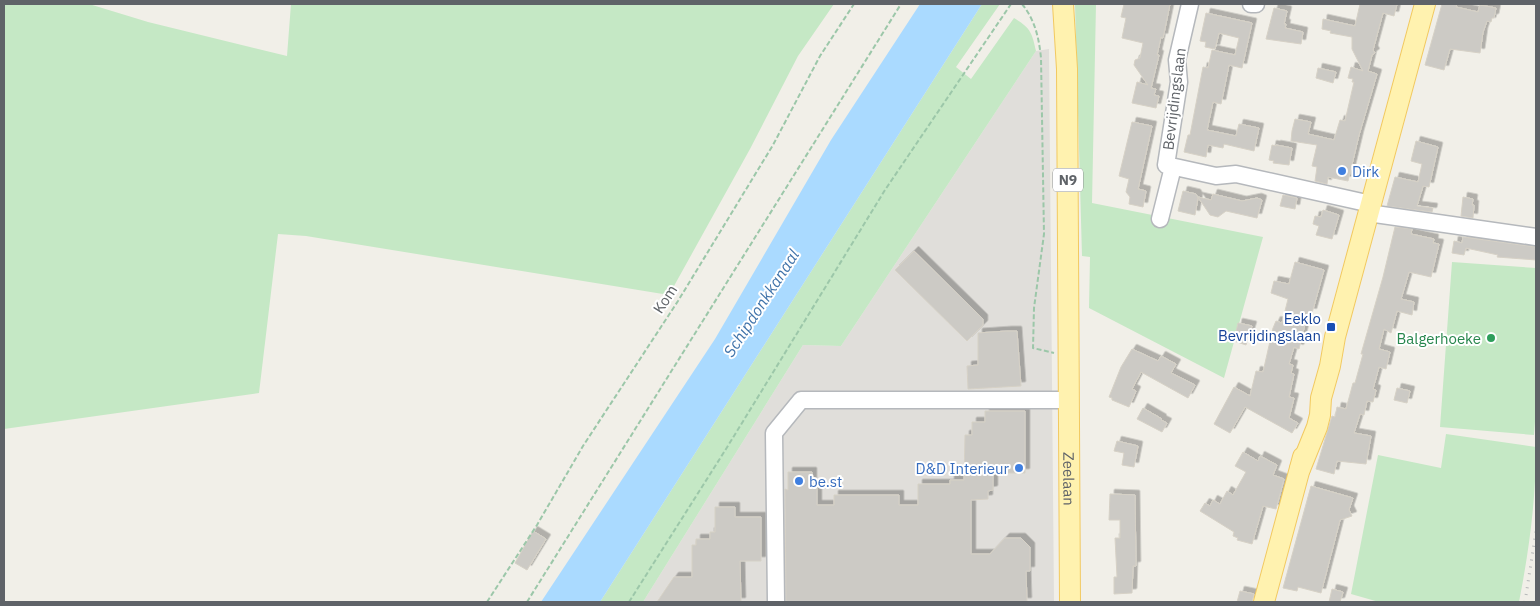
<svg xmlns="http://www.w3.org/2000/svg" width="1540" height="606" font-family="'IBM Plex Sans',sans-serif">
<style>
.industrial{fill:#e0deda}
.green{fill:#c5e8c5}
.water{fill:#aadaff}
.building{fill:#cccac5;stroke:#d6d1c6;filter:url(#shadow)}
.lines{fill:none;stroke-linecap:round;stroke-linejoin:round}
.minor-casing{stroke:#b5b8bc;stroke-width:19}
.major-casing{stroke:#f2c960;stroke-width:22}
.path{stroke:#9cc7a9;stroke-width:2;stroke-dasharray:5 2.5;stroke-linecap:butt}
.minor{stroke:#fff;stroke-width:16}
.major{stroke:#fff2af;stroke-width:20}
.rail{stroke:#b6b7b8;stroke-width:3;stroke-dasharray:1 6;stroke-linecap:butt}
.shop-dot{fill:#3f7fe0;stroke:#fff;stroke-width:2}
.transit-dot{fill:#1a4fb4;stroke:#fff;stroke-width:2}
.leisure-dot{fill:#2e9e5b;stroke:#fff;stroke-width:2}
.labels{text-anchor:middle;dominant-baseline:central;stroke-width:4;stroke-linejoin:round;paint-order:stroke}
.shield{fill:#fff;stroke:#8f9295;stroke-width:1}
.shield-label{font-size:14px;font-weight:bold;fill:#5f6368}
.street-label{font-size:15px;fill:#5f6368;stroke:#fff}
.shop-label{font-size:15px;fill:#366cbe;stroke:#fff;text-anchor:start}
.transit-label{font-size:15px;fill:#164399;stroke:#fff;text-anchor:end}
.leisure-label{font-size:15px;fill:#27864d;stroke:#fff;text-anchor:end}
.water-label{font-size:16px;font-style:italic;fill:#4174aa;stroke:#fff}
</style>
<defs>
<filter id="shadow"><feDropShadow dx="4.5" dy="-4.5" stdDeviation="0" flood-color="#0004"/></filter>
</defs>
<rect width="100%" height="100%" fill="#f1efe8"/>
<path class="industrial" d="M1049 49 1054 602H643L803 345 841 346 1036 51Z"/>
<path class="green" d="M4 4H89L148 22 287 56 291 4H834L798 56 750 149 669 295 306 236 278 234 259 393 4 429Z
M982 4H1000L956 67 971 79 1014 18C1031 28 1032 33 1036 51L841 346 803 345 643 602H600Z
M1075 4H1096L1092 203 1263 237 1224 378 1089 308 1090 257 1082 256Z
M1452 262 1536 268V408L1534 435 1440 427Z
M1446 434 1536 447C1536 499 1529 551 1519 602H1379L1351 594 1378 455 1441 468Z"/>
<path class="water" d="M920 4H982L600 602H541L715 339 831 140Z"/>
<path class="building" d="M1124 4H1170L1163 38 1161 37 1157 55H1159L1151 88 1156 89 1154 95 1159 96 1156 108 1132 103 1137 82 1148 85 1134 65 1135 60 1140 58 1143 43 1122 38 1126 18 1121 17Z
M1360 4H1397L1394 16 1383 13 1380 24 1373 50 1375 53 1372 55 1368 71 1377 74 1359 135 1348 181 1328 177 1327 184 1315 181 1317 167 1312 166 1317 145 1291 141 1292 131 1295 119 1311 122 1308 134 1334 140 1340 120 1345 121 1354 82H1352L1353 79 1348 78 1351 67 1363 71 1352 49V37L1330 33 1331 31 1322 29 1323 19 1355 26Z
M1442 4H1457L1456 7 1478 12 1480 5 1496 8 1494 18H1492L1491 22 1487 21 1483 32 1480 53 1450 49 1444 70 1425 65Z
M1274 8 1287 11 1284 24H1286L1285 28 1303 32 1301 44 1266 39Z
M1206 13 1252 23 1242 68 1229 65 1221 104 1213 102 1207 130 1236 136 1239 124 1259 128 1254 151 1224 144 1223 148 1208 145 1206 157 1184 152 1188 135H1190L1203 67 1208 68 1212 50 1235 55 1239 38 1219 33 1215 49 1205 47 1206 42 1200 41Z
M1318 68 1336 72 1333 83 1316 78Z
M1132 122 1152 126 1138 189 1146 191 1143 207 1129 204 1130 197 1126 192 1129 179 1119 176Z
M1416 141 1438 147 1429 187 1423 186 1417 206 1433 208 1432 212 1387 206 1395 177 1418 182 1422 164 1411 161Z
M1272 145 1276 146V145L1292 148 1289 165 1273 163 1274 161 1269 160Z
M1183 191 1196 194 1198 198 1195 215 1178 211Z
M1213 194 1242 201 1257 198 1262 200 1257 218 1226 211 1218 217 1210 215 1198 197 1211 200Z
M1283 195 1297 198 1295 209 1280 206Z
M1463 197 1473 199 1472 205H1474L1473 218 1461 216Z
M1323 210 1339 215 1332 239 1316 235 1319 226 1313 224 1315 216 1321 217Z
M1395 227 1412 229 1411 234 1434 239 1433 243 1439 244 1431 277 1409 272 1401 299 1414 302 1412 315 1397 311 1391 333 1384 329 1379 349 1390 352 1386 369 1379 367 1373 389 1376 390 1373 402 1367 401 1364 415 1360 414 1354 433 1371 436 1366 464 1337 461 1334 474 1316 469 1332 416 1335 417 1337 407 1346 409 1353 383H1355L1363 354H1361L1383 277Z
M1463 237 1536 247V260L1497 257 1498 255 1466 248 1464 255 1452 253 1454 241 1462 243Z
M914 251 983 319V325L967 341 895 270Z
M1295 262 1324 270 1312 313 1308 312 1299 349 1294 347 1289 364 1293 365 1291 373 1294 374 1289 397 1294 398 1289 418 1298 423 1292 433 1245 407 1230 433 1214 424 1234 387 1250 396 1256 371 1263 372 1273 328 1276 321 1282 323 1288 299 1271 293 1274 281 1289 284Z
M1238 323 1252 326 1246 345 1234 341Z
M1007 331H1017L1021 386 968 389 967 366 978 365V333Z
M1132 349 1158 361 1161 356 1176 364 1171 373 1195 385 1188 398 1141 372 1132 389 1136 391 1129 407 1112 400V398L1109 397 1121 367Z
M1397 388 1410 391 1407 403 1394 400Z
M1143 408 1162 419 1161 420 1167 423 1162 432 1137 419Z
M985 411H1025V473H993V490L988 491V499L971 500V554H990L1005 538H1021L1030 547V571H1026L1027 602H786L785 489 788 490V472H812V488H817V505H834V495H899V505H918V484H950V480H964L965 435H972V422H985Z
M1117 441 1138 446 1134 467 1122 465 1124 453 1114 451Z
M1243 452 1258 461 1260 456 1277 465 1273 475 1284 479 1276 509 1263 506 1252 544 1237 540 1238 538 1233 536 1234 532 1200 511 1205 503 1210 506 1213 500 1220 504 1227 491 1233 495 1246 472 1235 466Z
M1311 486 1353 498 1349 510 1352 516 1340 520 1321 593 1298 587 1297 591 1283 588Z
M1110 494 1135 495 1136 566H1133L1132 593 1114 594V577H1117L1115 538H1120V520H1109Z
M715 507H735V517H761V561H740L741 602H657L674 577H692V545H696V539H710V532H715Z
M533 531 546 539 527 570 515 563Z
M1332 589 1343 592 1340 602H1329Z
M1240 591 1254 594 1252 602H1237Z"/>
<g class="lines">
<g class="minor-casing">
<path id="minor" d="M1190 4 1177 60 1179 82 1166 165 1216 176 1236 174 1371 204
M1251 4H1256
M1368 213 1536 237
M1160 219 1173 167
M776 602 774 433 801 400H1069"/>
</g>
<g class="major-casing">
<g id="major">
<path id="s1" d="M1063 4 1067 69 1070 602"/>
<path d="M1300 469 1317 427 1320 415 1321 398 1330 366 1335 337 1425 4"/>
<path d="M1264 602 1303 457"/>
</g>
</g>
<path class="path" d="M1022 4C1035 20 1039 38 1041 58L1044 234 1034 308 1033 348 1054 353
M487 602 537 525 583 446 678 301 773 145 820 56 854 4
M527 602 901 4
M629 602 726 449 885 190 1011 4"/>
<use href="#minor" class="minor"/>
<use href="#major" class="major"/>
<path class="rail" d="M1525 602 1536 531"/>
</g>
<g class="shop-dot">
<circle cx="1342" cy="171" r="5"/>
<circle cx="1019" cy="468" r="5"/>
<circle cx="799" cy="481" r="5"/>
</g>
<rect class="transit-dot" x="1326" y="322" width="10" height="10" rx="2.5"/>
<circle class="leisure-dot" cx="1491" cy="338" r="5"/>
<g class="labels">
<rect class="shield" x="1053" y="168.5" width="30" height="23" rx="4"/>
<g class="shield-label">
<text x="1068" y="180">N9</text>
</g>
<g class="street-label">
<text transform="translate(1174 99) rotate(-83)">Bevrijdingslaan</text>
<text transform="translate(665 299) rotate(-57)">Kom</text>
<text stroke="none"><textPath href="#s1" startOffset="475">Zeelaan</textPath></text>
</g>
<g class="shop-label">
<text x="1352" y="171">Dirk</text>
<text x="1009" y="468" text-anchor="end">D&amp;D Interieur</text>
<text x="809" y="481">be.st</text>
</g>
<g class="transit-label">
<text x="1321" y="318">Eeklo<tspan x="1321" dy="17">Bevrijdingslaan</tspan></text>
</g>
<g class="leisure-label">
<text x="1481" y="338">Balgerhoeke</text>
</g>
<g class="water-label">
<text transform="translate(761 303) rotate(-57)">Schipdonkkanaal</text>
</g>
</g>
<rect width="1540" height="606" fill="none" stroke="#5f6368" stroke-width="10"/>
</svg>
